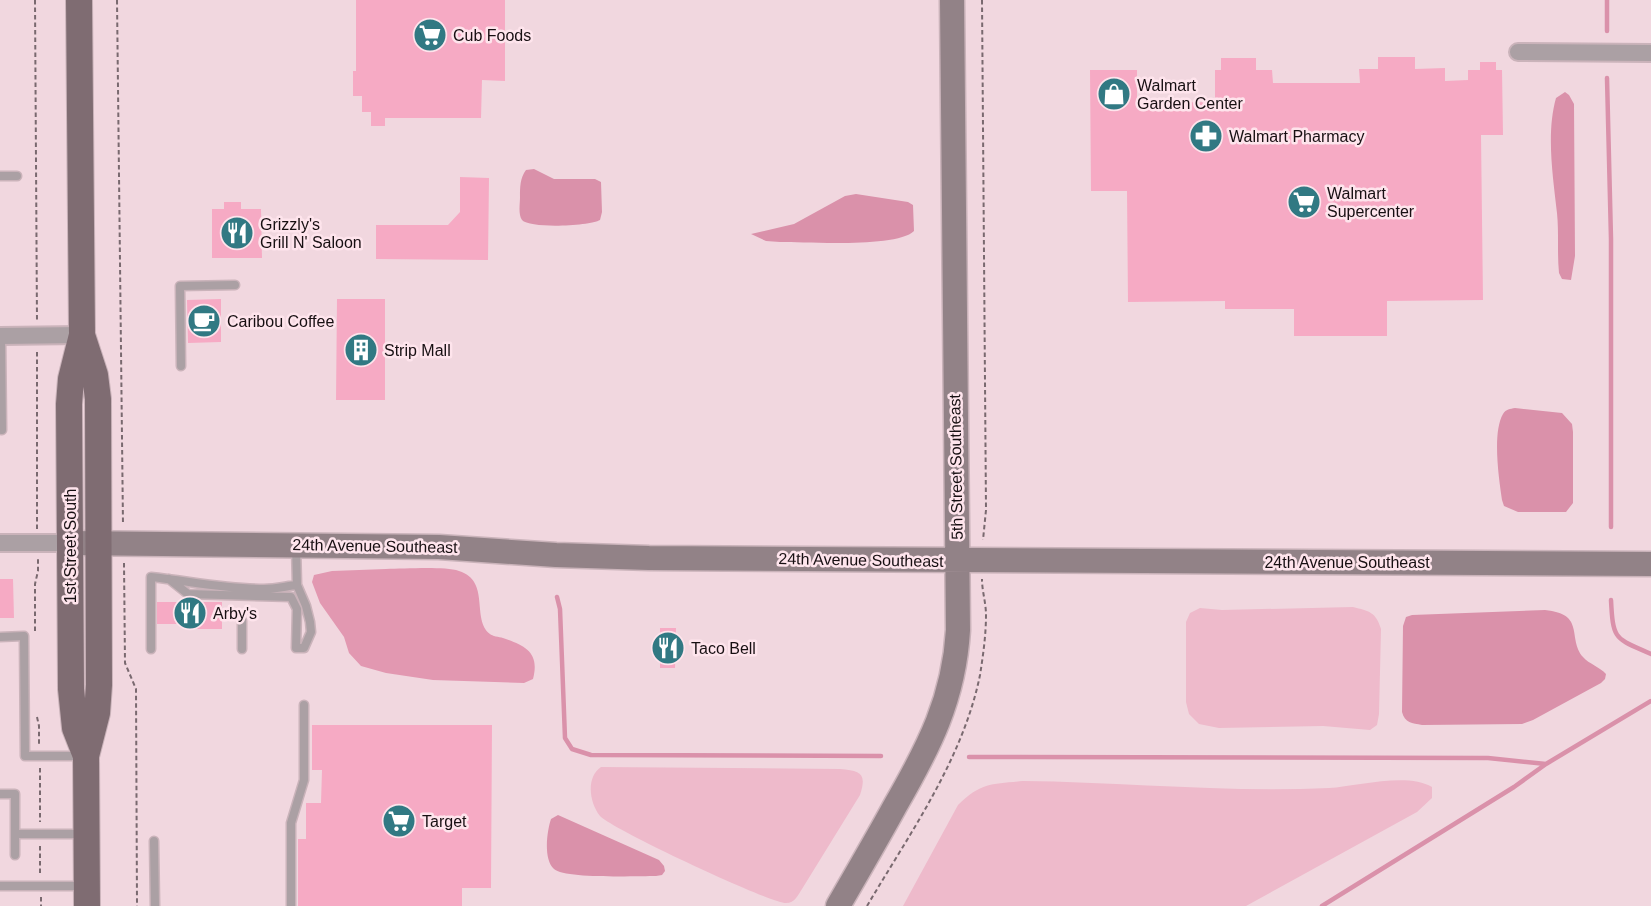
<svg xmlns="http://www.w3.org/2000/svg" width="1651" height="906" font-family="Helvetica,sans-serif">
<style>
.green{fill:#eebacb}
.forest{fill:#e298b1}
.water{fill:#da91aa}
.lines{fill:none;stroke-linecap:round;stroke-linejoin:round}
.stream{stroke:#da91aa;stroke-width:4.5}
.building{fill:#f6aac4}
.lane-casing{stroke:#cab3ba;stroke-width:11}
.street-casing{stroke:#cab3ba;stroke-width:20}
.secondary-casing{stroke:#cab3ba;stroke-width:27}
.primary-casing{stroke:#cab3ba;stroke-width:28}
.path{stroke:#79696f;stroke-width:2;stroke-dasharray:4.5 3;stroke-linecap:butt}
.lane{stroke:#aba0a4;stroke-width:8}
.street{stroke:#aba0a4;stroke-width:16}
.secondary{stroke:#928287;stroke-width:24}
.primary{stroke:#7f6c72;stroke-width:26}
.labels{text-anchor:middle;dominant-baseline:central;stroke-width:5;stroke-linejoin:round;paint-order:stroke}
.poi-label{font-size:16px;fill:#170f12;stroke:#fee4ec;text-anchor:start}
.street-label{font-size:16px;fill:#170f12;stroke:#fee4ec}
</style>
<rect width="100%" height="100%" fill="#f1d7df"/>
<path class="green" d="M1353 607C1369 611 1376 612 1381 629L1379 714 1377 725 1370 730 1323 726 1219 728 1199 724 1189 714 1186 702V622L1190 613 1200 608 1222 610Z
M601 767 840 769C861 771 867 773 860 795L802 889C798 895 795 903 786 903 769 903 610 828 600 816 589 802 586 777 601 767Z
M1023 781C1125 782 1227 793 1329 788 1357 786 1408 772 1432 787V798L1417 812 1246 906H903L958 805C981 782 993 784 1023 781Z"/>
<path class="forest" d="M386 569C404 569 443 566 459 571 491 581 471 619 490 634 492 636 499 637 503 638 525 646 540 652 533 679L524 683 433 680 386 673 361 666 349 653 344 637 320 603 312 582 314 575 332 571Z"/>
<path class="water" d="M1565 92 1569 95 1574 104 1575 256 1571 280 1562 279 1559 273C1557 253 1559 233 1557 213 1553 177 1546 133 1556 98Z
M534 169 554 179H595L601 182 602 212 600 220C590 226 530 229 522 220 518 214 520 204 520 197 520 187 520 178 526 170Z
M856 194 908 202 913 205 914 231C897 248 807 242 780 242L766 241 751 234 794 224 845 196Z
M1515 408 1562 413 1572 424 1573 432V503L1566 512H1518L1504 506 1502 500C1499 479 1492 433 1503 414 1506 409 1510 409 1515 408Z
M1545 610C1586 614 1567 638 1583 657 1589 664 1600 667 1606 674L1605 679 1601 683 1533 720 1522 724 1422 725C1412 723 1405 723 1402 712L1403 626 1406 617 1412 615Z
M558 815 659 860 664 866 665 871 662 875 656 876C638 876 564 879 554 869 543 859 547 831 551 819Z"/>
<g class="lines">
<path class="stream" d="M1607 0V31
M1607 78 1611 239V527
M557 597 560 609 565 738 572 749 591 755 881 756
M1611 600C1613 641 1615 638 1651 654
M969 757 1488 758 1546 764
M1322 906 1514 787 1546 764 1651 701"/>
</g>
<path class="building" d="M356 0H505V81L482 80 481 118H385V126H371V112H362V96H353V71H356Z
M1378 57H1415V69L1445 68V81L1468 80V70H1480V62H1496V70H1502L1503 135H1481L1483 300 1387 301V336H1294V309H1225V301L1128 302 1127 191H1091L1090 70H1137V103L1215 102V70H1221V58H1256V70H1272L1273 83H1360L1359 69H1378Z
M460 177 489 178 488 260 376 259V225H448L460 212Z
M224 202H241V209H261L262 258H212V209H224Z
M221 299V342L188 343 187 300Z
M337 299H385V400H336Z
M0 579H13L14 618H0Z
M157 602H222V629H192V624H157Z
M660 628H676L675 668H660Z
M312 725H492L491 888H462V906H298V839H306V803H321L322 770H312Z"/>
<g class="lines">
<g class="lane-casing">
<path id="lane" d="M0 176H17
M1 336 2 430
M181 366 180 286 235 285
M296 546 297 585
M242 621V649
M0 637 24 636 25 756H81
M151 649V577C189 581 226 589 264 589 275 589 287 586 297 585L306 606 310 622 311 632 304 648H296L297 609 291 597 188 594 169 579
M0 794H15V855
M15 834H84
M154 841 155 906
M0 886H84
M291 906V823L304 780V705"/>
</g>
<g class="street-casing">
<path id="street" d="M1518 52 1651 53
M0 336 82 335
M0 543H70"/>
</g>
<g class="secondary-casing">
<path id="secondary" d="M70 543 439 547 556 555 649 558 1651 564
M838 906C857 873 877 839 895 806 929 747 954 699 958 630L952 0"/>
</g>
<g class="primary-casing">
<path id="primary" d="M79 0 82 335 71 379 69 404 71 689 75 728 86 756
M82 335 95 375 98 399 99 685 97 713 86 756 87 906"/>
</g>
<path class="path" d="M35 0 37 322
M117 0 123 525
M982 0 986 510 983 540
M37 352V529
M124 563 125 663 136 689 137 906
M35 631V584L38 571V559
M37 717 39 726V744
M40 768V822
M40 846V876
M41 897V906
M867 906C910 833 963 759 980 675 983 656 986 635 986 615 986 603 982 591 982 579"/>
<use href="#lane" class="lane"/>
<use href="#street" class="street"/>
<use href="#secondary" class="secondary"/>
<use href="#primary" class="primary"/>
</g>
<defs>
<g id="supermarket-disc" transform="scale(1.725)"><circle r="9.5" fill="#317983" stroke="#fee4ec"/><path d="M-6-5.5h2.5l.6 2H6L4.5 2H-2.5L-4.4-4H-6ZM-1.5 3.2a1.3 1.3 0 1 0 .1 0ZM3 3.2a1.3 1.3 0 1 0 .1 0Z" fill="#fff"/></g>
<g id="shop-disc" transform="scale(1.725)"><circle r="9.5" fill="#317983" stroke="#fee4ec"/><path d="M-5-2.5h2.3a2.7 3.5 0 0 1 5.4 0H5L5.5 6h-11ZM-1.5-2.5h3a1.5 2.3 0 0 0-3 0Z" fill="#fff"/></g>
<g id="pharmacy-disc" transform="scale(1.725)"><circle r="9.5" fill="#317983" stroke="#fee4ec"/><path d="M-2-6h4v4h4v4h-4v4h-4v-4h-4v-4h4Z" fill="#fff"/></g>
<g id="restaurant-disc" transform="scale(1.725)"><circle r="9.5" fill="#317983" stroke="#fee4ec"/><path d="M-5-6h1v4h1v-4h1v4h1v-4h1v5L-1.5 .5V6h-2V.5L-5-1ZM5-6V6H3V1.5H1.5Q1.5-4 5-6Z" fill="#fff"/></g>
<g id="cafe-disc" transform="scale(1.725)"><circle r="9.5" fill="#317983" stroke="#fee4ec"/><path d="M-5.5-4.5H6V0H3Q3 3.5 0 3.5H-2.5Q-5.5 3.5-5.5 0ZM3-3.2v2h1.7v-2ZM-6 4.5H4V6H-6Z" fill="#fff"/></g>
<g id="building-disc" transform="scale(1.725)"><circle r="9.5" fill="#317983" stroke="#fee4ec"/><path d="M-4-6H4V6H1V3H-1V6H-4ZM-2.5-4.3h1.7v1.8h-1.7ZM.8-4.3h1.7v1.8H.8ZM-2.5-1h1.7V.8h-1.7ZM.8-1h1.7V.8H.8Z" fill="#fff"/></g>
</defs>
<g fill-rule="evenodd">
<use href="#supermarket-disc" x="430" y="35"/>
<use href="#shop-disc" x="1114" y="94"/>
<use href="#pharmacy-disc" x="1206" y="136"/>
<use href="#supermarket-disc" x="1304" y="202"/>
<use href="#restaurant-disc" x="237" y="233"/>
<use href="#cafe-disc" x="204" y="321"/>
<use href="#building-disc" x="361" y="350"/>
<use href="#restaurant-disc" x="190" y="613"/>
<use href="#restaurant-disc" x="668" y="648"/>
<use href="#supermarket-disc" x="399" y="821"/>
</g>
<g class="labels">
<g class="poi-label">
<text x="453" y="35">Cub Foods</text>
<text x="1137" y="85">Walmart<tspan x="1137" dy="18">Garden Center</tspan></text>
<text x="1229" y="136">Walmart Pharmacy</text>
<text x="1327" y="193">Walmart<tspan x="1327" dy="18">Supercenter</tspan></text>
<text x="260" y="224">Grizzly's<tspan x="260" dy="18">Grill N' Saloon</tspan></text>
<text x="227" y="321">Caribou Coffee</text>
<text x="384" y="350">Strip Mall</text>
<text x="213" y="613">Arby's</text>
<text x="691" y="648">Taco Bell</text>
<text x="422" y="821">Target</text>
</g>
<g class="street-label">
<text transform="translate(956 467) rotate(-91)">5th Street Southeast</text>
<text transform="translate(70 546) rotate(-90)">1st Street South</text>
<text transform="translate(375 546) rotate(1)">24th Avenue Southeast</text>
<text transform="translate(861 560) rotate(1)">24th Avenue Southeast</text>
<text x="1347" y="562">24th Avenue Southeast</text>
</g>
</g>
</svg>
